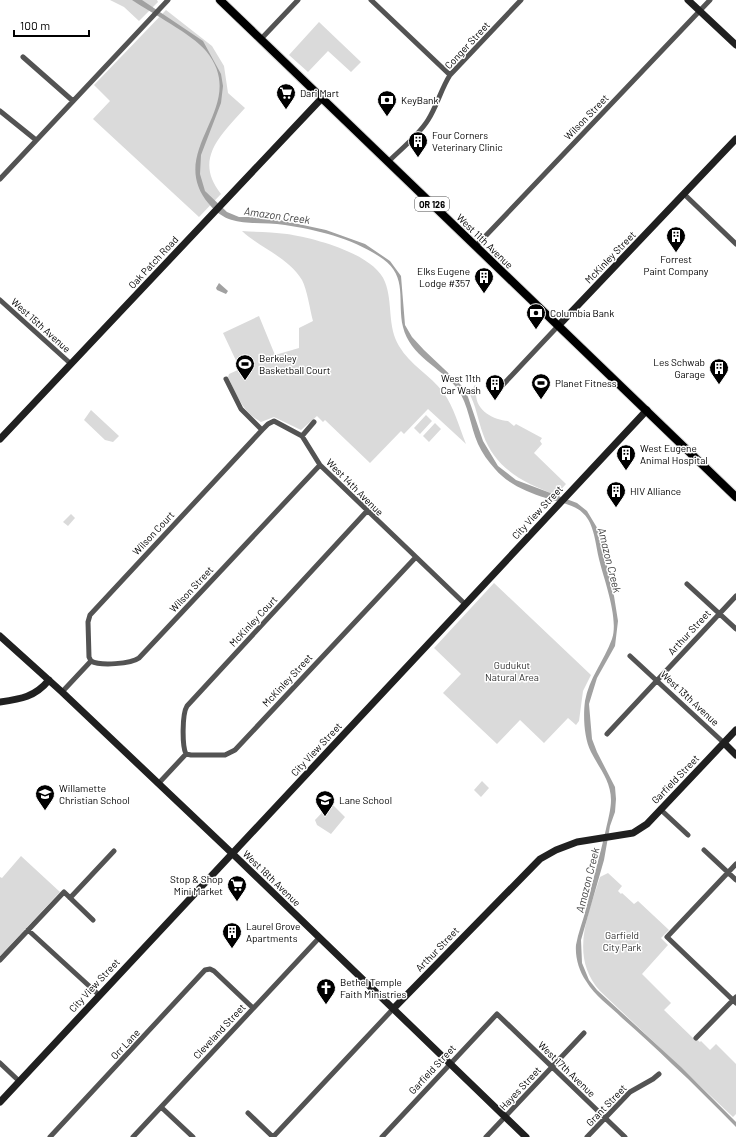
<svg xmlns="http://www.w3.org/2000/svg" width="736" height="1137" font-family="Barlow,sans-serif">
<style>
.green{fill:#dadada}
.water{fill:#a1a1a1}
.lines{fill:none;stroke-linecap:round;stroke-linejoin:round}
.primary-casing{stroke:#dbdbdb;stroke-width:10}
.street{stroke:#535353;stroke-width:5}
.secondary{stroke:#202020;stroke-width:7}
.primary{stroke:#000;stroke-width:8}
.labels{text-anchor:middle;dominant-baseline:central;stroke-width:3;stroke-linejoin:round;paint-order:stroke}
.shield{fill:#fff;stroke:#4c4c4c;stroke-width:1}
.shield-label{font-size:9px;font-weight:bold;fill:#000}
.street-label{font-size:10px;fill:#000;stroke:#fff}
.poi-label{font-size:10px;fill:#000;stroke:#fff;text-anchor:start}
.park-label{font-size:10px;fill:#313131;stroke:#fff}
.water-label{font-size:11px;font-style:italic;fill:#424242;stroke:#fff}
</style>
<rect width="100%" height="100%" fill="#fff"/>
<path class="green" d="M110 0H157L158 2 139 21 124 7Z
M166 10 212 46 224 66 228 93 245 108C221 135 193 159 221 194L199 217 93 119 110 101 94 85Z
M319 22 361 62 351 72 328 51 308 72 289 55Z
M242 231C257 232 273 232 287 234 314 238 375 254 385 282 393 302 387 327 399 346 410 365 430 375 443 392 454 407 459 427 466 444L428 409 404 434 401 431 370 463 325 420 323 422 317 416 301 430 274 417 261 422C243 413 236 394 228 377L229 374 240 369 223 333 259 316 275 355 299 348V328L313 321C310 310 307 289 302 280 288 257 260 248 242 231Z
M475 385 480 390 476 394C476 411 494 420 508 421L514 426 516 424 542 438 540 441 542 444 534 453 566 484 556 495C524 483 495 469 483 434 478 421 476 405 469 393Z
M91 410 119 436 113 442 105 440 84 420Z
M426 415 432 421 420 434 414 428Z
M435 423 441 429 429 442 423 436Z
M71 514 75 518 68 526 63 522Z
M494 583 591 675 583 691 579 721 576 725 568 718 544 743 520 720 497 744 443 693 461 674 434 648Z
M482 781 489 788 481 797 474 790Z
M331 803 345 817 331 834 317 825 315 820Z
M21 856 60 892 0 956V877L2 878Z
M608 873 622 886 618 891 621 894 622 893 634 904 638 901 669 930 661 938 668 945 642 974 671 1003 664 1010 693 1038 694 1037 700 1042 701 1041 710 1050 716 1044 736 1064V1114L733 1117 600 991C569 956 588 915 600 877Z"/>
<path class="water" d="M132 0H142L203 41 221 74 223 86 221 103 201 155 200 174 205 191 227 212 239 217H266L326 230 365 244 390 261 401 276 405 325 412 337 424 350 462 386 468 397 483 441 498 466 516 480 577 503 587 511 599 531 614 596 618 621 615 646 597 678 589 704 592 739 597 752 615 787 616 799 615 812 610 826 604 860 581 940 582 963 589 980 597 990 681 1067 736 1122V1127C715 1106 694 1084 672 1064 656 1048 639 1033 622 1018 610 1006 595 996 586 981 579 971 575 957 576 945 578 933 583 921 586 909 592 882 600 856 606 829 608 820 611 809 611 800 611 781 599 768 591 752 584 738 583 716 585 701 589 678 604 661 612 639 619 618 604 580 599 559 596 546 595 534 590 523 581 504 563 504 546 498 527 492 508 484 495 469 488 461 482 453 478 444 470 426 469 405 457 388 440 367 410 356 403 327 397 301 408 277 383 259 355 239 318 230 285 225 256 220 230 230 209 204 163 149 252 107 206 51 192 34 151 13 132 0Z
M219 283 228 291 226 294 217 290 216 288Z"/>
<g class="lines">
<g class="primary-casing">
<path id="primary" d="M220 0 736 497"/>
</g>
<path class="street" d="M371 0 450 75
M261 39 298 0
M23 57 73 101
M0 111 36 140
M388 162C401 149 418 136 428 120 437 106 441 89 450 75L521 0
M0 179 168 0
M684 194 736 244
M476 246 710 0
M0 300 71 364
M226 379 241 409 262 430 268 424 274 421 302 436 320 465 465 604
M499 389 559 325
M302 436 314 422
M687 584 736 629
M630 656 724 743
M91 661 89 657 88 622 90 615 262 430
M62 692 91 661C100 666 131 664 139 658L320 465
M607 734 736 596
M186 754C182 746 182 714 187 706L367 511
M158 784 186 754 191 755H225L235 750 416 557
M660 809 688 835
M704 850 736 880
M736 864 667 937 736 1003
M70 898 114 851
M28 930 99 995
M0 960 64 892 93 920
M696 1038 736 997
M0 1063 19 1081
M161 1107 193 1137
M248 1113 273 1137
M50 1137 205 970 210 969 214 971 253 1008
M133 1137 319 938
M273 1137 393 1009
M382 1137 497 1014 625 1137
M486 1137 584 1033
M587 1137 630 1092 653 1079 659 1074"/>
<path class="secondary" d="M688 0 736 45
M559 325 736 139
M0 439 322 98
M0 636 62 692 237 858 526 1137
M0 702C21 699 35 697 49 680
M724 743 736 755
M393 1009 540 859 556 850 577 842 633 833 647 824 736 730
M0 1102 647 410"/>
<use href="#primary" class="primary"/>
</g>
<defs>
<g id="supermarket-pin" transform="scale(1)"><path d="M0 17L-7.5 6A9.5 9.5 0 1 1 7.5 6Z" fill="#000" stroke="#fff"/><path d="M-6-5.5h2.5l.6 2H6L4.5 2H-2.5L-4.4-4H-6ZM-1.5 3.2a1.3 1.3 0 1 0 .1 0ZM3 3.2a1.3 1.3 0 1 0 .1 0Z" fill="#fff"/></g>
<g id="bank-pin" transform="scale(1)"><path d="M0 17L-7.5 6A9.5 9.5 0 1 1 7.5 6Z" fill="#000" stroke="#fff"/><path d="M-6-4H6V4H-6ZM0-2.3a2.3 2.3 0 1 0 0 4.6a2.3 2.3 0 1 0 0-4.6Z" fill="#fff"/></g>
<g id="building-pin" transform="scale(1)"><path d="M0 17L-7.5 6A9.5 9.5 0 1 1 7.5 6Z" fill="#000" stroke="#fff"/><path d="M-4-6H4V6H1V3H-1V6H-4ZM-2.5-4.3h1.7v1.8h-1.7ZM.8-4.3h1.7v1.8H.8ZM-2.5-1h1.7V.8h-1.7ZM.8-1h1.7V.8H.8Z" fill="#fff"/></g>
<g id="stadium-pin" transform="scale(1)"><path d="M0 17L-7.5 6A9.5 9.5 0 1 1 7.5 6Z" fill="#000" stroke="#fff"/><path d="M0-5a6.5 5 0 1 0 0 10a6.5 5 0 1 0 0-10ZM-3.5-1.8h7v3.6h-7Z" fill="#fff"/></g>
<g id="school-pin" transform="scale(1)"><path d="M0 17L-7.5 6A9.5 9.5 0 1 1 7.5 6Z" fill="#000" stroke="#fff"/><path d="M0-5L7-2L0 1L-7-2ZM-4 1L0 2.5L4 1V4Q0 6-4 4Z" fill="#fff"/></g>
<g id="church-pin" transform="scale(1)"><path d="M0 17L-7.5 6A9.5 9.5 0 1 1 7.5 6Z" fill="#000" stroke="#fff"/><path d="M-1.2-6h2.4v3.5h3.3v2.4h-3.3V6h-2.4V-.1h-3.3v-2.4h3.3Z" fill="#fff"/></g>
</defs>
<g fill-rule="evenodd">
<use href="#supermarket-pin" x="286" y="93"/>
<use href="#bank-pin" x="387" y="100"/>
<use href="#building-pin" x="418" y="141"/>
<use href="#building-pin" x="676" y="236"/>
<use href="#building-pin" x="484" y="277"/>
<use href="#bank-pin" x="536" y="313"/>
<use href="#stadium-pin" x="245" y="364"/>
<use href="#building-pin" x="719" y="368"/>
<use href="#stadium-pin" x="541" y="383"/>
<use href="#building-pin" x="495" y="384"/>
<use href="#building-pin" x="626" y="454"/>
<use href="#building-pin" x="616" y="491"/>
<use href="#school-pin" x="45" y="794"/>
<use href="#school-pin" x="325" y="800"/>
<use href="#supermarket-pin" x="237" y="885"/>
<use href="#building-pin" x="232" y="932"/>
<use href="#church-pin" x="326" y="988"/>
</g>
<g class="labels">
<rect class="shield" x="415" y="197" width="34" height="14" rx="3"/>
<g class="shield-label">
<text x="432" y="204">OR 126</text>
</g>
<g class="street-label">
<text transform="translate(467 45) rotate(-47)">Conger Street</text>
<text transform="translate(586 117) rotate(-46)">Wilson Street</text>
<text transform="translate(485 241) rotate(44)">West 11th Avenue</text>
<text transform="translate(610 257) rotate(-46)">McKinley Street</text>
<text transform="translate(153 262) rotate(-47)">Oak Patch Road</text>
<text transform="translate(41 325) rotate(42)">West 15th Avenue</text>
<text transform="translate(355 487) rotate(45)">West 14th Avenue</text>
<text transform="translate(537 512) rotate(-47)">City View Street</text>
<text transform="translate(153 533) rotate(-47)">Wilson Court</text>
<text transform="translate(191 589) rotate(-47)">Wilson Street</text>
<text transform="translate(253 621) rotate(-47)">McKinley Court</text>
<text transform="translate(689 632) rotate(-47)">Arthur Street</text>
<text transform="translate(287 680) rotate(-47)">McKinley Street</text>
<text transform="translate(690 698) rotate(43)">West 13th Avenue</text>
<text transform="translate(316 749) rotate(-47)">City View Street</text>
<text transform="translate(675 779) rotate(-46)">Garfield Street</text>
<text transform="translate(272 878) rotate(44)">West 18th Avenue</text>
<text transform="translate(437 949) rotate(-46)">Arthur Street</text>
<text transform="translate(94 985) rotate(-47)">City View Street</text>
<text transform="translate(219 1031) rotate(-47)">Cleveland Street</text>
<text transform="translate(125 1044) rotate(-47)">Orr Lane</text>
<text transform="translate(432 1069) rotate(-47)">Garfield Street</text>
<text transform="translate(567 1069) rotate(44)">West 17th Avenue</text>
<text transform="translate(520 1088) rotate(-47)">Hayes Street</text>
<text transform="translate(606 1105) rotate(-46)">Grant Street</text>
</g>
<g class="poi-label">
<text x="300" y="93">Dari Mart</text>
<text x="401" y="100">KeyBank</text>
<text x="432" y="135">Four Corners<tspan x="432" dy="12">Veterinary Clinic</tspan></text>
<text x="676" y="259" text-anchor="middle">Forrest<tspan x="676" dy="12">Paint Company</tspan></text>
<text x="470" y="271" text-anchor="end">Elks Eugene<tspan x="470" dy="12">Lodge #357</tspan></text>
<text x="550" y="313">Columbia Bank</text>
<text x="259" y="358">Berkeley<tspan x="259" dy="12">Basketball Court</tspan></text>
<text x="705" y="362" text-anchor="end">Les Schwab<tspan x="705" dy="12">Garage</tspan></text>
<text x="481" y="378" text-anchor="end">West 11th<tspan x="481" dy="12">Car Wash</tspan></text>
<text x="555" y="383">Planet Fitness</text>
<text x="640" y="448">West Eugene<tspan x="640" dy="12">Animal Hospital</tspan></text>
<text x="630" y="491">HIV Alliance</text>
<text x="59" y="788">Willamette<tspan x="59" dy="12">Christian School</tspan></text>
<text x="339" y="800">Lane School</text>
<text x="223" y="879" text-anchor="end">Stop &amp; Shop<tspan x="223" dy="12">Mini Market</tspan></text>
<text x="246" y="926">Laurel Grove<tspan x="246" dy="12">Apartments</tspan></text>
<text x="340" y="982">Bethel Temple<tspan x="340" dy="12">Faith Ministries</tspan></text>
</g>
<g class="park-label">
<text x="512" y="665">Gudukut<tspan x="512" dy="12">Natural Area</tspan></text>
<text x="622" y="935">Garfield<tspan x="622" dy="12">City Park</tspan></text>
</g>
<g class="water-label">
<text transform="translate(277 215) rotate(8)">Amazon Creek</text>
<text transform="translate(610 560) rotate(76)">Amazon Creek</text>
<text transform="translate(587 880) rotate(-76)">Amazon Creek</text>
</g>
</g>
<path d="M14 30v6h75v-6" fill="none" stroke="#000000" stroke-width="2"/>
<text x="20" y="30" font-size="12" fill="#000000" stroke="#ffffff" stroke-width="3" paint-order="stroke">100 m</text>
</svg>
